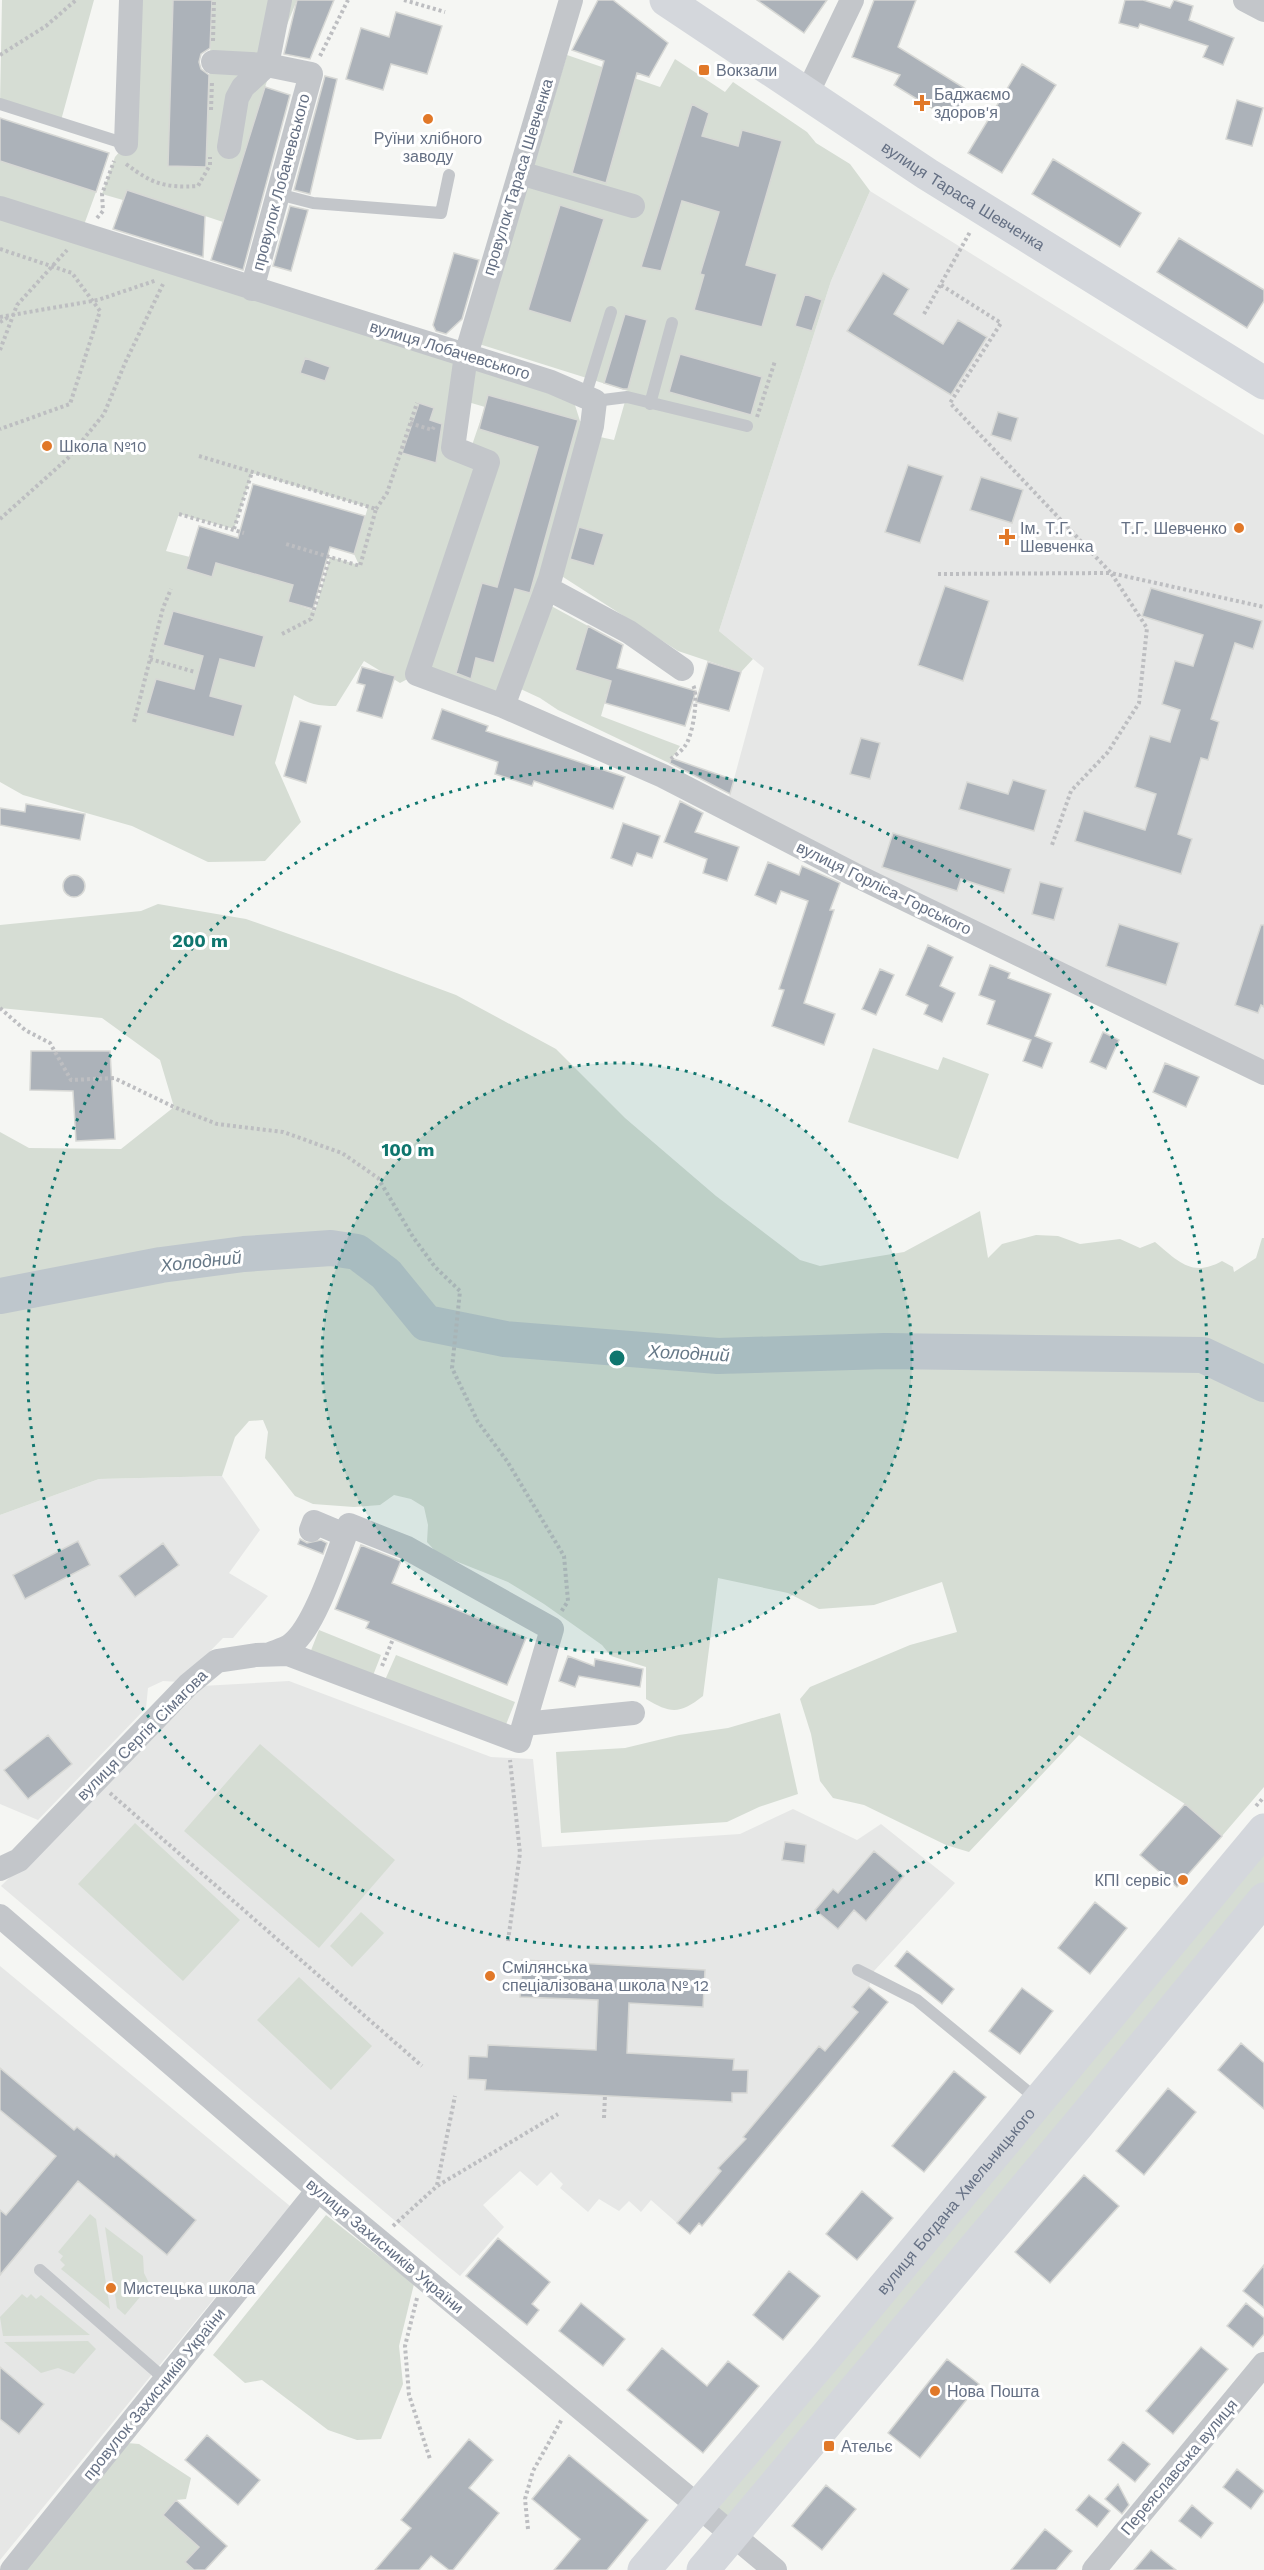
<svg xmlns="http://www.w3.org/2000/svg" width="1264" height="2570" font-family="'Work Sans',sans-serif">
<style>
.built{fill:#e6e7e6}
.green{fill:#d6ddd4;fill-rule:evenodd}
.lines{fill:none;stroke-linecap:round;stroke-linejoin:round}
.river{stroke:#bec6cc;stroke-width:36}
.building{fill:#acb2b9;stroke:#d7d8d5;stroke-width:1.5}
.path{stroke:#bdbec1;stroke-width:4;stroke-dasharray:3 3;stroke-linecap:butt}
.lane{stroke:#c3c6ca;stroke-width:12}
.street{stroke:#c3c6ca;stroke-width:24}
.secondary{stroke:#d4d7dc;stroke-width:33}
.ring{fill:none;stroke:#0f766e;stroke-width:3;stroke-dasharray:3 6}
.poi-dot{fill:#e17828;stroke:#fff;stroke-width:2}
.labels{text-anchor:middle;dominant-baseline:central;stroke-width:6;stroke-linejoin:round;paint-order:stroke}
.poi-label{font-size:16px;fill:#657084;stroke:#fff;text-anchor:start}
.street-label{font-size:16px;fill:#657084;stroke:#fff}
.water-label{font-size:18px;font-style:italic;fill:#667887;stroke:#fff}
.centre{fill:#0f766e;stroke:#fff;stroke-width:3}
.ring-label{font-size:18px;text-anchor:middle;font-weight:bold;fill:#0f766e;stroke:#fff;stroke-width:6;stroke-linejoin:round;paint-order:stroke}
</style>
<rect width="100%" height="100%" fill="#f5f6f3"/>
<path class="built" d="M870 191 1264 435V1066L728 801 764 668 719 631 831 281Z
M222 1476 260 1530 229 1573 268 1596 233 1638H223L180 1682 163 1681 148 1688 146 1708 38 1820 0 1804V1515L99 1479Z
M289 1681 491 1757 533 1759 542 1847 740 1834 793 1809 857 1840 881 1824 955 1883 874 1971 869 1987 852 2007 858 2012 825 2051 743 2137 749 2142 732 2161 728 2158 718 2168 721 2171 677 2223 651 2200 641 2212 629 2201 619 2211 599 2199 588 2212 560 2188 563 2184 551 2172 537 2186 520 2171 483 2205 504 2227 460 2276 1 1886 202 1686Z
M0 1966 290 2206 0 2560Z"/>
<path class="green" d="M2 0H94L60 124 0 104Z
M131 0H173L168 166 206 167 212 0H297L276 52 223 222 127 190 123 200 102 194 115 157 126 144Z
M567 55 660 87 675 59 725 92 733 82 807 132 816 143 850 164 870 191 831 281 719 631 753 659 741 672 678 651 560 575 600 437 614 440 628 391 479 344Z
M0 161 96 192 81 233 574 402 580 421 592 426 542 601 588 626 611 681 601 716 680 746 669 763 558 710 540 698 512 685 503 706 417 674 400 683 364 661 336 706C318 706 309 704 294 695L275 763 301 822 265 861 208 862 132 826 23 795 0 782ZM451 397 485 407 469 454ZM252 473 368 507 354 554 359 565 330 557 315 611 289 602 293 585 216 563 212 577 186 569 190 557 166 551 179 514 234 529Z
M158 904 246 919 340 952 456 995 556 1049 625 1118 716 1196 800 1260 820 1266 904 1252 980 1211 988 1258 1002 1244 1036 1235 1058 1236 1080 1244 1120 1239 1140 1248 1155 1242C1178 1261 1192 1278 1222 1261L1233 1267 1234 1272 1256 1258 1262 1238H1264V1787L1222 1836 1185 1804 1079 1735 969 1852 946 1845 864 1805 833 1798 820 1781 811 1734 800 1699 810 1687 910 1645 957 1632 942 1582 874 1605 819 1609 788 1593 718 1578 703 1696C680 1714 671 1714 646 1699V1667L611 1656 602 1645 544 1604 508 1582 438 1554 427 1542 428 1525 424 1507 411 1499 394 1495 380 1505 354 1507 313 1504 295 1496 265 1458 268 1432 263 1420 249 1421 235 1437 222 1476 99 1479 0 1515V1132L29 1148 121 1149 174 1107 160 1060 102 1018 0 1008V925L141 911Z
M873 1048 938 1070 943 1057 989 1074 958 1159 848 1122Z
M319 1630 381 1655 372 1678 310 1653Z
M396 1655 515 1702 505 1727 385 1680Z
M780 1713 798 1794 759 1807 727 1822 561 1833 556 1752 625 1748 679 1735 728 1728Z
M260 1744 395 1860 319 1948 184 1831Z
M135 1823 240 1920 183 1981 78 1884Z
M1264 1839V1889L735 2523 714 2505Z
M361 1912 384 1933 352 1967 330 1946Z
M299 1977 372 2046 331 2090 257 2020Z
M90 2214 96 2219 110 2309 61 2269 65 2265 60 2260 63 2256 58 2252Z
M326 2215 414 2284 399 2346 403 2384 381 2439 357 2440 328 2430 262 2380 245 2383 213 2355Z
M105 2227 143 2256 144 2273 150 2285 125 2315 117 2308Z
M22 2294 27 2298 31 2294 36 2299 41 2295 90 2335 3 2336 0 2317Z
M88 2341 96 2349 74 2374 58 2368 41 2373 4 2342Z
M115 2442 139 2444 191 2478 186 2499 176 2500 199 2547 185 2562 194 2570H15Z"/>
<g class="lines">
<path class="river" d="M0 1296 161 1265 244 1254 331 1248 357 1252 386 1274 426 1323 505 1339 718 1356 885 1351 1203 1355 1264 1384"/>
</g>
<path class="building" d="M173 0H212L210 48 201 54 199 62 201 69 209 75 206 167 168 166Z
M297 0H334L310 59 284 54Z
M598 0H613L668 43 649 77 637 73 606 183 572 173 604 61 572 50Z
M757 0H827L804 33Z
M874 0H916L898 47 969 91 951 120 894 85 900 75 852 57Z
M1125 0H1143L1170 8 1174 0 1193 6 1189 20 1234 38 1223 65 1203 57 1208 46 1140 24 1138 28 1119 23Z
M396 12 442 26 427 74 391 64 383 90 346 79 361 28 389 37Z
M1022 64 1056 85 1002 173 968 153Z
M325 76 337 79 310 194 294 190Z
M265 87 290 95 243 270 211 260Z
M1237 100 1263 108 1252 146 1226 139Z
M692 104 709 113 702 136 738 146 742 130 782 141 746 265 777 274 762 327 694 310 704 275 700 274 719 212 682 201 661 271 641 267Z
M0 118 109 153 96 192 0 161Z
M1053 159 1141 213 1120 247 1032 194Z
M127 190 205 216 203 257 113 229Z
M560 205 604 219 571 323 528 310Z
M290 206 308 210 291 271 273 266Z
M1179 238 1264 290V301L1247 328 1157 272Z
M454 253 479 260 462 319 446 334 436 331 433 325Z
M883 273 909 289 894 314 943 344 958 320 987 337 951 395 847 331Z
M805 294 822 300 812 331 795 326Z
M625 314 647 320 628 389H623L604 383Z
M680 354 762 377 751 415 669 392Z
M305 358 330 367 325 381 300 373Z
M488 395 578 420 530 593 515 589 494 663 476 658 471 679 456 673 482 583 497 587 538 447 479 429Z
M419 403 434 408 430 420 442 424 436 463 402 453Z
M998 412 1018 418 1011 441 991 435Z
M908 465 943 476 920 543 885 532Z
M981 477 1023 490 1012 523 970 510Z
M253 484 365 516 354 554 330 547 313 609 288 602 293 585 216 563 212 577 186 569 199 526 238 538Z
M579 527 604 534 594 566 570 559Z
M945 586 989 601 963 681 918 665Z
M1151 588 1262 621 1253 649 1235 643 1211 719 1219 722 1208 760 1201 758 1178 834 1192 839 1181 874 1075 841 1084 811 1145 830 1156 794 1135 787 1150 736 1170 742 1180 710 1162 704 1175 661 1193 666 1203 635 1142 616Z
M173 611 264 636 255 668 220 659 210 696 243 705 234 737 146 713 156 679 194 689 203 656 163 645Z
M588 626 623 645 617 668 696 691 685 726 605 703 611 681 575 670Z
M708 662 741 672 729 711 696 702Z
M362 667 395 676 382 718 357 711 365 685 357 683Z
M442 709 488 726 486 731 625 777 613 809 534 781 532 786 495 774 498 762 432 739Z
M300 721 321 726 306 783 284 776Z
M861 738 880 743 870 779 850 774Z
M671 758 734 780 730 794 670 763Z
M1013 780 1046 790 1034 831 959 809 967 782 1008 794Z
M680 801 703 813 695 832 739 847 727 881 703 873 707 859 664 842Z
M26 804 85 814 80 840 0 825V808L25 812Z
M623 823 660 836 652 858 637 853 632 866 611 858Z
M893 833 1011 869 1004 893 961 879 957 891 882 867Z
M768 862 799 875 802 866 840 883 830 910H834L804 1003 835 1014 824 1045 772 1026 784 990 779 989 808 901 781 891 776 904 755 895Z
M63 886a11 11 0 1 1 22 0a11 11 0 1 1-22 0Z
M1040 882 1063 888 1054 920 1032 914Z
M1119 924 1179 943 1166 985 1106 966Z
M1261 925H1264V1007L1261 1005 1258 1013 1235 1005Z
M928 945 953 957 940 986 955 993 942 1022 924 1014 928 1005 906 995Z
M990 965 1010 973 1008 978 1051 994 1035 1036 1052 1043 1042 1068 1023 1061 1031 1040 987 1024 995 1001 979 995Z
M880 969 894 975 876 1015 862 1009Z
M1103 1032 1119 1040 1106 1069 1090 1062Z
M31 1051H110L115 1139 76 1141 73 1091 30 1090Z
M1165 1063 1199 1077 1186 1107 1153 1092Z
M300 1539 307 1543 321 1540 327 1543 323 1554 298 1544Z
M78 1541 90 1565 25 1599 13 1575Z
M163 1543 179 1565 135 1597 119 1576Z
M361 1545 401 1561 392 1583 526 1638 507 1685 366 1628 369 1622 335 1609Z
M568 1656 594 1666 595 1659 643 1669 640 1687 579 1676 575 1687 559 1681Z
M48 1735 72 1764 28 1799 4 1770Z
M1185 1804 1222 1836 1177 1887 1140 1855Z
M785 1842 806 1845 804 1863 782 1860Z
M874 1851 904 1876 866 1921 854 1910 838 1929 815 1910 833 1889 838 1893Z
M1095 1902 1127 1928 1090 1974 1058 1948Z
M907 1951 954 1989 942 2004 895 1966Z
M522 1960 705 1970 703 2007 629 2003 627 2053 734 2059 733 2070H748L747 2093H732V2102L485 2090 486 2080 468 2079 469 2056 487 2057 488 2045 596 2050 598 2000 520 1997Z
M869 1987 888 2002 702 2226 699 2223 690 2234 677 2223 721 2171 718 2168 746 2139 743 2137 819 2046 825 2051 858 2012 852 2007Z
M1022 1988 1053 2011 1020 2054 989 2031Z
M1241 2043 1264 2063V2109L1218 2070Z
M0 2068 74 2130 77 2127 114 2157 116 2154 196 2220 167 2255 78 2181 0 2275V2210L6 2215 56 2156 0 2110Z
M954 2071 986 2097 924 2172 892 2146Z
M1168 2088 1196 2112 1144 2175 1116 2151Z
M1084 2175 1119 2206 1050 2283 1015 2252Z
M862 2191 893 2218 857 2260 826 2234Z
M498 2238 550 2282 532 2304 539 2310 527 2325 466 2276Z
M1264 2265V2308L1243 2291Z
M789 2271 820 2296 783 2340 753 2315Z
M581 2303 625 2339 603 2366 559 2331Z
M1246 2303 1264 2318V2334L1253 2347 1227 2326Z
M1201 2347 1228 2369 1173 2434 1146 2411Z
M662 2348 707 2386 728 2361 759 2386 703 2453 627 2390Z
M947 2359 979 2384 920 2458 888 2433Z
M0 2367 44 2404 19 2434 0 2419Z
M207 2435 260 2480 238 2505 185 2460Z
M469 2439 493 2460 469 2488 499 2513 453 2570H449L431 2556 419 2570H375L411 2528 401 2520Z
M1123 2442 1150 2464 1135 2482 1108 2460Z
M569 2455 648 2520 607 2570H554L580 2539 532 2499Z
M1237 2469 1264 2491 1251 2509 1223 2487Z
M1118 2484 1129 2505 1122 2514 1105 2499Z
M826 2485 856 2509 822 2550 792 2526Z
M1089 2495 1110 2511 1097 2527 1076 2510Z
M176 2500 227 2546 205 2570H194L185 2562 199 2547 163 2515Z
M1192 2505 1213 2523 1201 2538 1179 2521Z
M1045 2529 1072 2551 1056 2570H1011Z
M1151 2550 1176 2570H1134Z"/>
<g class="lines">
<path class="path" d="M404 0 445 12
M213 41 214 0
M0 55 46 26 76 0
M320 56 348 0
M211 110 212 82
M126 164C153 184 164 188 198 186L210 165
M210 165V157
M97 218 103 211 102 194 114 161
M0 249 72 273 100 311 70 404 0 429
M941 285 1001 323 950 403 1111 573 1264 607
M924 314 970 232
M0 317 98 300 157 280
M0 322 10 316
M0 350 17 305 67 250
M757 417 775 361
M410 423 432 430 434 427
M199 456 376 509 360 566 286 544
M376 509 387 493 417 403
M179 514 244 533
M0 519 68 458 104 414 125 363 164 282
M234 529 252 472
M938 574 1111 573 1147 628 1139 703 1108 752 1071 791 1052 845
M282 634 311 619 330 557
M150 659 195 672
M134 722 163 608 171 589
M671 759C675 755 682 751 685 746 693 736 699 695 693 685
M0 1008 25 1030 50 1043 71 1080 114 1078 174 1107 217 1124 283 1132 342 1153 378 1178 413 1237 435 1267 460 1291 452 1368 478 1422 507 1461 564 1556 568 1601 561 1612
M382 1666 393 1639
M110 1793 422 2066
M1256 1806 1264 1797
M508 1941 520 1853 510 1760
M604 2118 605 2095
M437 2185 455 2096
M393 2226 437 2186 558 2114
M417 2298 405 2346 409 2395 430 2459
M528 2529 525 2499 533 2471 562 2419"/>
<path class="lane" d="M0 104 126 144
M278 194 313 203 441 213 449 175
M585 397 611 312
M595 401 627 397 747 426
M650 404 672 323
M858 1970 917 2000 1038 2100
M40 2270 166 2380"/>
<path class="street" d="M571 0 466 355 453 448 488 462 417 674 503 706 663 776 853 874 1264 1073
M1245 0 1264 10
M213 62 267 65
M806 96 852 0
M126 144 131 0
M229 147 237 98 243 87 267 65
M520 173 633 206
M0 208 551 382 595 401 592 426 550 579 503 706
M252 289 311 74 267 65 280 0
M547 588 629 632 682 669
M311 1530 314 1522 345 1535
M524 1724 633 1713
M0 1869 19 1860 188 1685 217 1661 256 1655 288 1654 519 1741 552 1629 407 1548 349 1525C337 1555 316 1625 292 1644 286 1649 277 1651 270 1654
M0 1916 318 2190 775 2570
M12 2570 318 2190
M1094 2570 1264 2364"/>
<g class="secondary">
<path id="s1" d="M666 0 927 174 1264 383"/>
<path id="s2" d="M644 2570 824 2359 1264 1830"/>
<path d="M703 2570 1077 2126 1264 1899"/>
</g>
</g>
<circle cx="617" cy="1358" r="295" fill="#0f766e" fill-opacity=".12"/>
<g class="ring">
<circle cx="617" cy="1358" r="295"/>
<circle cx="617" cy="1358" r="590"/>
</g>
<g class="poi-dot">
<rect x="698" y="64" width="12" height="12" rx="3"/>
<path d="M919 94h6v6h6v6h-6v6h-6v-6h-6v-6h6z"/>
<circle cx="428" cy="119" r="6"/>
<circle cx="47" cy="446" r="6"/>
<circle cx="1239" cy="528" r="6"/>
<path d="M1004 528h6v6h6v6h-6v6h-6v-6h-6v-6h6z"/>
<circle cx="1183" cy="1880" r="6"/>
<circle cx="490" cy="1976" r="6"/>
<circle cx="111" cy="2288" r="6"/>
<circle cx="935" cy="2391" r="6"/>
<rect x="823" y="2440" width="12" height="12" rx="3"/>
</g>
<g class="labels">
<g class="poi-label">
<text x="716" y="70">Вокзали</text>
<text x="934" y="94">Баджаємо<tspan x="934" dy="18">здоров'я</tspan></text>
<text x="428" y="138" text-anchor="middle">Руїни хлібного<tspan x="428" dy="18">заводу</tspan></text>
<text x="59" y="446">Школа №10</text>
<text x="1020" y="528">Ім. Т.Г.<tspan x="1020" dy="18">Шевченка</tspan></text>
<text x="1227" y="528" text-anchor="end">Т.Г. Шевченко</text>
<text x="1171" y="1880" text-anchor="end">КПІ сервіс</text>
<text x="502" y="1967">Смілянська<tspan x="502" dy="18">спеціалізована школа № 12</tspan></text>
<text x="123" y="2288">Мистецька школа</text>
<text x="947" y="2391">Нова Пошта</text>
<text x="841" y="2446">Ательє</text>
</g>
<g class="street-label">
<text transform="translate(518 177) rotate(-73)">провулок Тараса Шевченка</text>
<text transform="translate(281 182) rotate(-75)">провулок Лобачевського</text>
<text stroke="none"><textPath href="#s1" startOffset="356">вулиця Тараса Шевченка</textPath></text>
<text transform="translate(450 350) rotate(17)">вулиця Лобачевського</text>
<text transform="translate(884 888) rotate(26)">вулиця Горліса-Горського</text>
<text transform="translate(142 1735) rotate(-45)">вулиця Сергія Сімагова</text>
<text stroke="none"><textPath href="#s2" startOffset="483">вулиця Богдана Хмельницького</textPath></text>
<text transform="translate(385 2246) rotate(40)">вулиця Захисників України</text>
<text transform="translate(154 2394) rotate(-51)">провулок Захисників України</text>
<text transform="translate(1179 2467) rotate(-50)">Переяславська вулиця</text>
</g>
<g class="water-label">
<text transform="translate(201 1261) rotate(-6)">Холодний</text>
<text transform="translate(689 1353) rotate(3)">Холодний</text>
</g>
</g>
<circle cx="617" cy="1358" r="9" class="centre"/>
<g class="ring-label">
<text x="200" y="947">200 m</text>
<text x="408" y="1156">100 m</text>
</g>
</svg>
